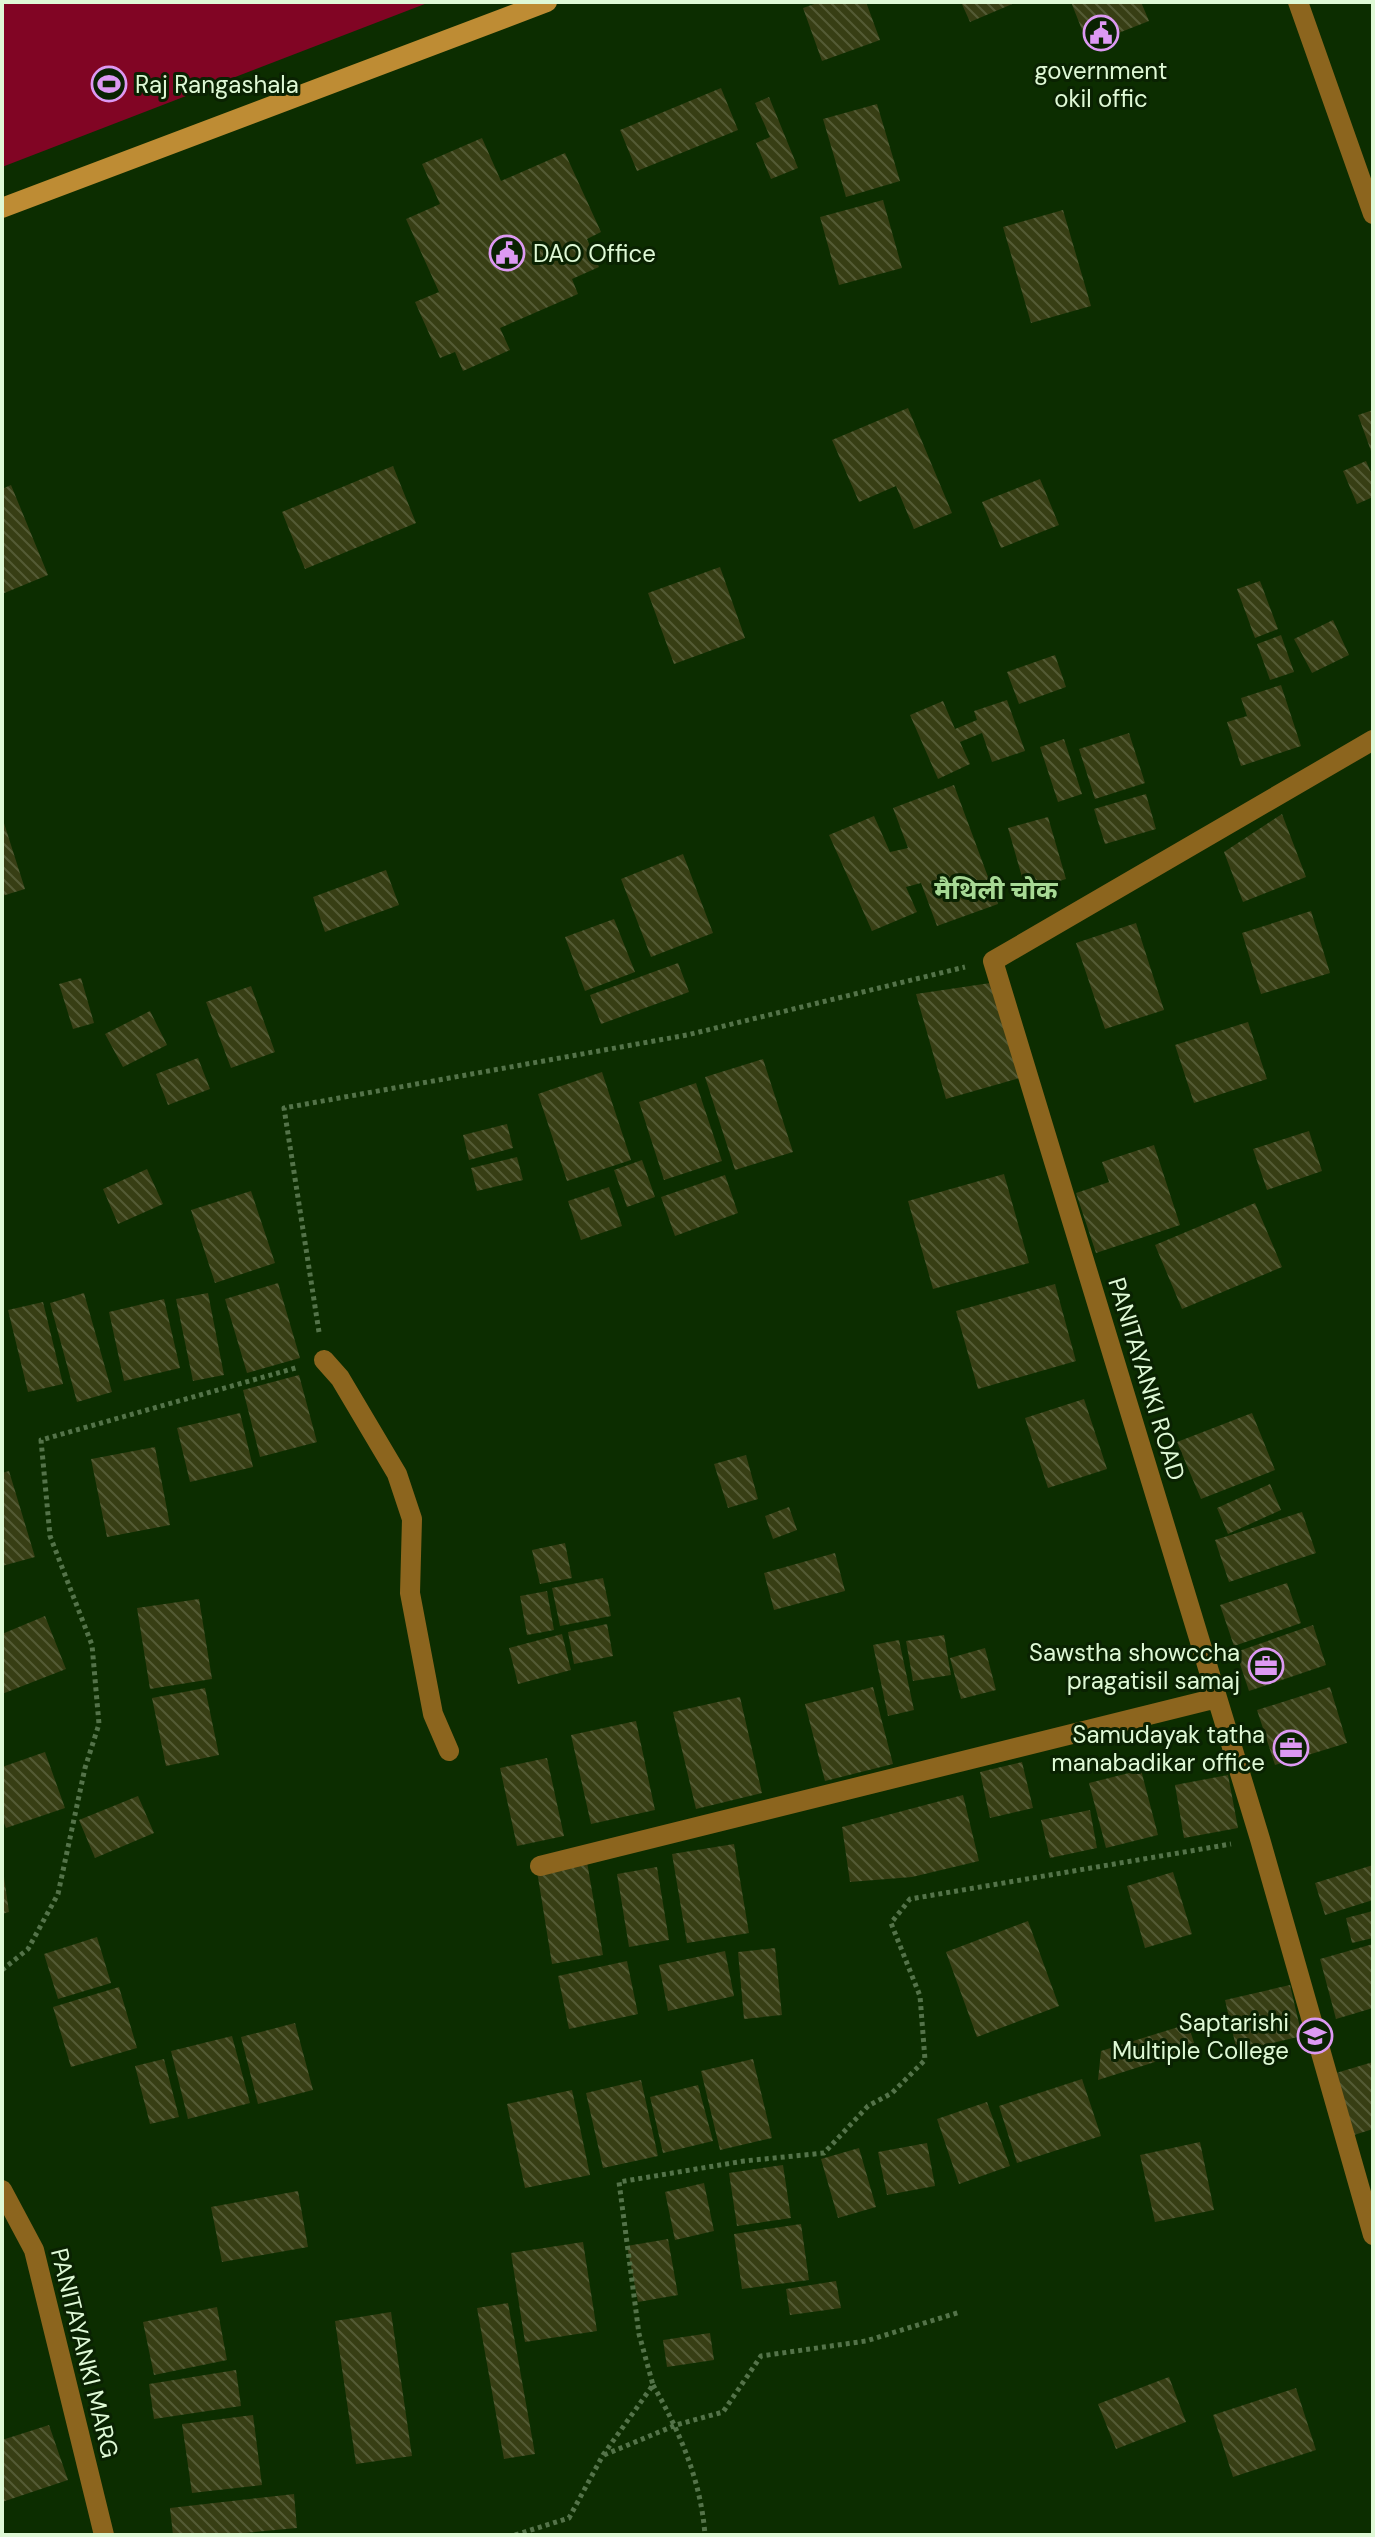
<svg xmlns="http://www.w3.org/2000/svg" width="1375" height="2537" font-family="'DM Sans','Noto Sans Devanagari',sans-serif">
<style>
.grass{fill:#810524}
.building{fill:url(#building-back-hatch)}
.lines{fill:none;stroke-linecap:round;stroke-linejoin:round}
.path{stroke:#547349;stroke-width:5;stroke-dasharray:4 4;stroke-linecap:butt}
.street{stroke:#8c651e;stroke-width:20}
.secondary{stroke:#be8c34;stroke-width:20}
.labels{text-anchor:middle;dominant-baseline:central;stroke-width:6;stroke-linejoin:round;paint-order:stroke}
.poi-label{font-size:24px;fill:#dff9d6;stroke:#0a2202;text-anchor:end}
.street-label{font-size:24px;fill:#dff9d6;stroke:#0a2202}
.neighbourhood-label{font-size:26px;font-weight:bold;fill:#a7d995;stroke:#0a2202}
</style>
<defs>
<pattern id="building-back-hatch" width="6" height="6" patternUnits="userSpaceOnUse" patternTransform="scale(2)"><rect width="6" height="6" fill="#373e14"/><path d="M-1 5l2 2M0 0l6 6M5-1l2 2" fill="none" stroke="#545b35"/></pattern>
</defs>
<rect width="100%" height="100%" fill="#0c2d00"/>
<path class="grass" d="M2 2H430L2 167Z"/>
<path class="building" d="M820 2H866L880 40 822 61 803 8Z
M961 2H1017L970 22Z
M1071 2H1141L1149 21 1088 45Z
M721 88 738 130 637 171 620 130Z
M769 97 798 168 771 179 756 143 770 137 755 103Z
M877 104 900 181 846 197 823 119Z
M482 138 501 181 565 153 601 232 587 239 599 267 572 279 578 294 500 328 510 350 463 371 455 352 440 358 415 302 439 292 406 219 440 204 422 164Z
M883 200 902 268 839 285 820 217Z
M1063 210 1091 306 1031 323 1003 227Z
M908 408 952 513 914 529 896 486 859 502 832 440Z
M1373 410V450L1371 451 1358 415Z
M1366 461 1373 477V497L1357 504 1343 471Z
M393 466 416 523 305 569 282 512Z
M1040 479 1059 525 1001 548 982 502Z
M11 485 48 575 2 594V489Z
M720 567 745 638 674 664 648 593Z
M1260 581 1278 629 1255 638 1237 589Z
M1333 620 1349 655 1312 673 1294 639Z
M1281 635 1294 672 1270 680 1257 644Z
M1055 655 1066 687 1019 704 1007 672Z
M1281 685 1301 746 1241 766 1227 722 1247 716 1241 698Z
M1007 700 1025 751 992 762 982 733 960 742 970 764 938 779 910 715 943 701 955 729 977 720 974 711Z
M1129 733 1145 783 1095 799 1079 749Z
M1064 739 1082 794 1058 802 1040 747Z
M954 785 998 904 937 926 921 883 906 887 917 912 872 931 829 835 874 816 890 852 908 848 893 808Z
M1146 794 1156 829 1105 844 1094 809Z
M1282 814 1306 877 1243 902 1224 852Z
M1048 817 1066 879 1026 891 1008 828Z
M3 820 25 889 2 896V821Z
M683 854 713 933 651 957 621 879Z
M386 870 399 905 325 932 313 897Z
M1311 911 1330 973 1261 994 1242 933Z
M614 919 635 972 585 991 565 937Z
M1136 923 1164 1010 1105 1029 1076 943Z
M678 963 689 992 601 1024 590 995Z
M81 978 94 1023 73 1029 59 984Z
M997 982 1023 1077 946 1099 916 994Z
M251 986 275 1052 231 1068 206 1002Z
M150 1011 167 1045 123 1067 105 1034Z
M1248 1022 1267 1079 1194 1103 1175 1045Z
M198 1058 210 1089 168 1105 156 1074Z
M763 1059 793 1152 735 1170 705 1077Z
M602 1072 631 1160 567 1181 538 1094Z
M696 1083 722 1161 664 1180 639 1102Z
M507 1124 513 1148 469 1160 463 1135Z
M1309 1131 1322 1171 1267 1190 1253 1149Z
M1154 1145 1180 1225 1096 1253 1076 1193 1109 1182 1102 1162Z
M517 1157 523 1180 477 1191 471 1168Z
M642 1160 655 1197 627 1207 614 1170Z
M147 1169 163 1204 118 1224 103 1189Z
M1004 1174 1029 1263 933 1289 908 1201Z
M725 1175 738 1213 675 1236 661 1197Z
M609 1187 622 1226 581 1240 568 1201Z
M251 1191 275 1263 215 1283 191 1210Z
M1255 1203 1282 1267 1182 1309 1155 1245Z
M278 1283 300 1358 247 1373 225 1299Z
M1055 1284 1076 1361 978 1389 956 1311Z
M84 1293 112 1392 77 1402 50 1303Z
M208 1293 224 1375 193 1381 176 1299Z
M164 1299 180 1368 124 1381 109 1312Z
M43 1302 63 1384 28 1392 8 1310Z
M299 1375 317 1442 260 1457 243 1390Z
M1084 1399 1107 1469 1048 1488 1025 1418Z
M240 1413 253 1467 190 1482 177 1428Z
M1252 1413 1275 1470 1201 1499 1177 1442Z
M155 1447 170 1525 107 1537 91 1459Z
M746 1455 758 1499 728 1508 714 1464Z
M9 1471 35 1557 2 1566V1473Z
M1270 1484 1281 1510 1228 1534 1217 1508Z
M789 1507 797 1530 773 1539 765 1516Z
M1302 1512 1316 1553 1229 1582 1215 1540Z
M565 1543 572 1578 540 1584 532 1550Z
M835 1553 845 1591 774 1610 764 1573Z
M603 1578 611 1616 560 1626 552 1588Z
M1287 1583 1301 1623 1234 1646 1220 1605Z
M547 1591 554 1630 527 1635 520 1596Z
M199 1599 212 1679 150 1689 137 1608Z
M45 1616 66 1669 2 1694V1634Z
M607 1624 613 1656 574 1664 568 1632Z
M1313 1625 1326 1665 1249 1691 1236 1652Z
M562 1634 571 1670 518 1684 509 1648Z
M944 1635 951 1675 913 1681 906 1641Z
M899 1640 914 1710 888 1716 873 1645Z
M985 1648 996 1690 961 1699 950 1658Z
M873 1687 893 1764 825 1781 805 1704Z
M1330 1687 1347 1743 1275 1765 1257 1710Z
M205 1688 219 1755 166 1766 152 1698Z
M740 1697 762 1793 696 1809 673 1712Z
M636 1721 655 1810 591 1824 571 1735Z
M45 1752 65 1808 6 1828 2 1818V1767Z
M547 1758 564 1836 517 1846 500 1768Z
M1022 1762 1033 1808 990 1818 980 1772Z
M1141 1770 1158 1835 1106 1848 1089 1783Z
M1228 1775 1238 1828 1184 1838 1175 1785Z
M963 1795 979 1861 912 1877 850 1882 842 1827Z
M138 1796 154 1833 95 1858 79 1820Z
M1090 1810 1097 1848 1050 1858 1041 1820Z
M734 1844 749 1933 687 1943 672 1854Z
M587 1862 603 1955 552 1964 537 1871Z
M1373 1865V1900L1325 1915 1315 1883Z
M657 1867 669 1940 629 1947 617 1874Z
M1173 1872 1192 1934 1145 1948 1127 1886Z
M4 1877 9 1912 2 1914V1878Z
M1373 1911V1938L1352 1943 1346 1918Z
M1028 1921 1059 2006 977 2037 946 1952Z
M97 1937 111 1983 58 1999 44 1954Z
M1373 1944V2008L1336 2019 1320 1959Z
M775 1948 782 2015 744 2019 738 1952Z
M725 1951 734 1996 668 2011 659 1965Z
M627 1961 638 2014 569 2029 558 1976Z
M1290 1985 1302 2036 1237 2051 1225 2000Z
M119 1987 137 2048 71 2067 53 2007Z
M295 2023 313 2090 258 2104 241 2037Z
M1188 2024 1196 2049 1098 2080 1101 2051Z
M232 2036 250 2103 188 2119 171 2051Z
M164 2059 179 2117 150 2124 135 2066Z
M753 2059 772 2138 720 2150 701 2071Z
M1373 2062V2129L1354 2135 1336 2073Z
M1082 2079 1101 2136 1017 2163 999 2106Z
M641 2080 658 2156 603 2168 586 2093Z
M698 2085 713 2141 663 2153 650 2097Z
M572 2090 590 2175 525 2188 507 2104Z
M987 2102 1010 2166 959 2184 937 2119Z
M1200 2142 1214 2210 1155 2222 1140 2155Z
M927 2143 935 2186 887 2195 878 2152Z
M859 2148 876 2207 838 2218 821 2159Z
M783 2165 791 2218 737 2226 729 2173Z
M704 2183 714 2231 675 2240 665 2192Z
M298 2191 308 2247 222 2262 211 2207Z
M801 2224 809 2280 742 2289 734 2234Z
M668 2239 678 2295 638 2302 627 2246Z
M583 2242 597 2331 525 2342 511 2253Z
M836 2281 841 2308 790 2315 786 2289Z
M508 2303 535 2454 504 2459 477 2308Z
M217 2307 227 2360 154 2375 143 2322Z
M391 2312 412 2456 356 2464 335 2321Z
M710 2333 714 2360 667 2367 663 2340Z
M236 2370 241 2406 154 2419 149 2384Z
M1169 2377 1186 2422 1116 2449 1098 2404Z
M1296 2388 1316 2450 1233 2477 1213 2415Z
M253 2415 262 2485 192 2493 182 2424Z
M49 2425 68 2480 2 2502V2440Z
M294 2494 297 2528 224 2535H173L170 2508Z"/>
<g class="lines">
<path class="path" d="M319 1332 284 1108 687 1035 965 967
M2 1970 28 1949 58 1894 85 1768 99 1724 92 1645 50 1536 41 1440 299 1367
M653 2385C680 2432 701 2481 705 2535
M604 2455 676 2425 723 2412 761 2356 866 2341 960 2312
M515 2535 569 2518 603 2455 653 2385 639 2334 619 2182 744 2161 824 2153 868 2106 892 2093 925 2060 920 1996 891 1923 910 1899 1231 1844"/>
<path class="street" d="M1298 2 1373 214
M1373 740 993 961 1260 1839 1373 2235
M324 1360 340 1378 397 1474 412 1519 410 1593 433 1714 449 1751
M540 1866 1217 1698
M2 2190 34 2250 104 2535"/>
<path class="secondary" d="M2 208 547 2"/>
</g>
<defs>
<g id="civic-ring" transform="scale(1.8)"><circle r="9.5" fill="#0a2202" stroke="#dd99f3" stroke-width="1.5"/><path d="M-.6-6.5H3V-4.5H.6V-3L4-1V1h2V6H-6V1h2V-1L-.6-3ZM-1.2 2.5V6h2.4V2.5Z" fill="#dd99f3"/></g>
<g id="stadium-ring" transform="scale(1.8)"><circle r="9.5" fill="#0a2202" stroke="#dd99f3" stroke-width="1.5"/><path d="M0-5a6.5 5 0 1 0 0 10a6.5 5 0 1 0 0-10ZM-3.5-1.8h7v3.6h-7Z" fill="#dd99f3"/></g>
<g id="office-ring" transform="scale(1.8)"><circle r="9.5" fill="#0a2202" stroke="#dd99f3" stroke-width="1.5"/><path d="M-6-3h4V-5.5h4V-3h4V5H-6ZM-1-4.5V-3h2v-1.5ZM-6 0V1H6V0Z" fill="#dd99f3"/></g>
<g id="school-ring" transform="scale(1.8)"><circle r="9.5" fill="#0a2202" stroke="#dd99f3" stroke-width="1.5"/><path d="M0-5L7-2L0 1L-7-2ZM-4 1L0 2.5L4 1V4Q0 6-4 4Z" fill="#dd99f3"/></g>
</defs>
<g fill-rule="evenodd">
<use href="#civic-ring" x="1101" y="33"/>
<use href="#stadium-ring" x="109" y="84"/>
<use href="#civic-ring" x="507" y="253"/>
<use href="#office-ring" x="1266" y="1666"/>
<use href="#office-ring" x="1291" y="1748"/>
<use href="#school-ring" x="1315" y="2036"/>
</g>
<g class="labels">
<g class="poi-label">
<text x="1101" y="70" text-anchor="middle">government<tspan x="1101" dy="28">okil offic</tspan></text>
<text x="135" y="84" text-anchor="start">Raj Rangashala</text>
<text x="533" y="253" text-anchor="start">DAO Office</text>
<text x="1240" y="1652">Sawstha showccha<tspan x="1240" dy="28">pragatisil samaj</tspan></text>
<text x="1265" y="1734">Samudayak tatha<tspan x="1265" dy="28">manabadikar office</tspan></text>
<text x="1289" y="2022">Saptarishi<tspan x="1289" dy="28">Multiple College</tspan></text>
</g>
<g class="street-label">
<text transform="translate(1147 1379) rotate(73)">PANITAYANKI ROAD</text>
<text transform="translate(85 2353) rotate(76)">PANITAYANKI MARG</text>
</g>
<g class="neighbourhood-label">
<text x="996" y="890">मैथिली चोक</text>
</g>
</g>
<rect width="1375" height="2537" fill="none" stroke="#dff9d6" stroke-width="8"/>
</svg>
